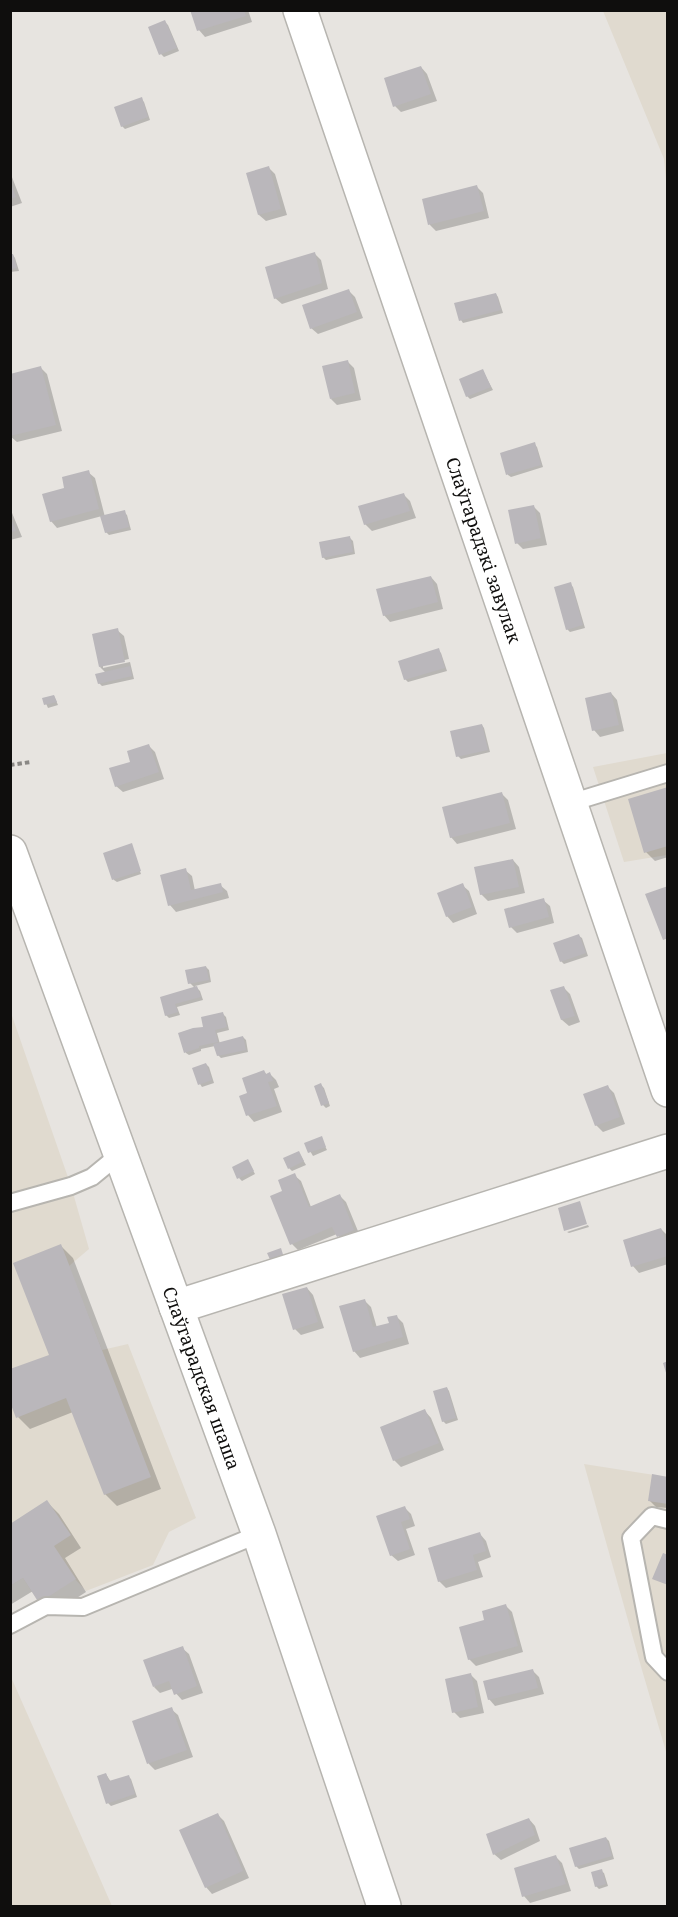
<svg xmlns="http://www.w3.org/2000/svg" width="678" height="1917" font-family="'Noto Serif',serif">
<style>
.built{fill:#e0dacf}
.shadow{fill:#0003}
.building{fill:#bab7bb}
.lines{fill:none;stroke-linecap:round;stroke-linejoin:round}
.service-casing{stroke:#b7b5b0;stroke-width:20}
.minor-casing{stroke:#b7b5b0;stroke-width:36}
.primary-casing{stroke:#b7b5b0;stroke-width:36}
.path{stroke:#8a8885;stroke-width:4;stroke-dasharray:4.5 3;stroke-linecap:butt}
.service{stroke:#fff;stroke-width:16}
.minor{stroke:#fff;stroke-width:33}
.primary{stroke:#fff;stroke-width:33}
.labels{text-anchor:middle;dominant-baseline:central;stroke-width:4.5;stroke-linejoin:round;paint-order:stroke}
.street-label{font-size:18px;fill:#0f0e0d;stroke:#fff}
</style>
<rect width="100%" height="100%" fill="#e7e4e0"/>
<path class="built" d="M603 11H667V191L664 159Z
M667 753V855L624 862 593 767Z
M10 1010 71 1186 89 1249 69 1266 102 1350 128 1344 196 1518 169 1532 153 1565 86 1591 75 1579 39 1603 23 1578 10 1586Z
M584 1464 667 1477V1755L642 1670Z
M11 1677 112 1906H11Z"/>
<path class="shadow" d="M192 10H248L252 22 205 37 199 30Z
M165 22 168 25 179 51 164 57 161 54Z
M421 67 427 74 437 101 401 112 395 106Z
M141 99 144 102 150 120 125 129 122 126Z
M269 168 275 174 287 215 266 221 259 215Z
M10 172 22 203 10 207Z
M477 187 483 193 489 218 436 231 430 225 423 200Z
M315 254 321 260 328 289 282 304 275 298Z
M13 255 15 258 19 271 10 272V256Z
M349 291 355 297 363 318 318 334 311 328Z
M496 294 498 297 503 313 463 323 461 320Z
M347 361 354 368 361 400 337 405 331 399Z
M41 368 47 374 62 431 17 442 10 436V375Z
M483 371 493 390 470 399 467 396Z
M534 444 537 447 543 467 511 477 508 475 501 454Z
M88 472 95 478 105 517 124 512 127 515 131 530 109 535 106 532 102 516 57 528 51 521 66 489Z
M404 495 410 501 416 518 372 531 365 524Z
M533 506 540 513 547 545 523 549 517 543Z
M10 508 22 537 10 540Z
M350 538 353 541 355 554 326 560 323 557Z
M431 577 437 584 443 609 390 622 384 615Z
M570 584 573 587 585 628 570 632 567 629Z
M117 630 124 636 129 659 103 665V668L130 662 134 679 102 686 99 683 106 673 100 667Z
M438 650 441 653 447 671 408 682 405 679Z
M611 693 617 700 624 731 600 737 594 730Z
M54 696 58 705 48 708 44 699Z
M482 725 484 728 490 752 461 759 458 756Z
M149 746 155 752 164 779 123 792 116 786 132 763Z
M668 789V857L655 861 646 852Z
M502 794 508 800 516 829 457 844 451 837Z
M131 846 141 874 117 882 114 880 105 854Z
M513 860 519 867 525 893 488 901 481 894Z
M185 870 192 876 195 891 220 885 227 891 229 898 176 912 170 905Z
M462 885 469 891 477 914 453 923 447 916Z
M543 900 550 906 554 923 517 933 511 927Z
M579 936 582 938 588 956 564 964 561 961Z
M206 967 209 970 211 982 195 986 200 991 203 1000 177 1007 180 1015 169 1018 166 1015 162 998 195 988 190 983Z
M563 987 570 994 580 1022 569 1026 562 1020 552 991Z
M223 1014 226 1017 229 1030 217 1033 220 1044 243 1037 246 1040 248 1052 221 1058 218 1055 215 1046 201 1049V1051L189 1055 186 1053 180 1034 205 1029Z
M206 1064 209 1067 214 1083 202 1087 200 1084Z
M264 1072 267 1075 270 1074 276 1080 279 1087 274 1089 282 1112 254 1122 248 1115Z
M321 1085 324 1088 330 1106 326 1108 323 1105 316 1087Z
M608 1087 614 1093 625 1124 603 1132 596 1125Z
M321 1138 327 1150 313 1156 306 1144Z
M299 1153 306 1165 292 1171 289 1168Z
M248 1161 255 1174 242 1181 239 1178Z
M294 1175 301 1181 311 1207 339 1195 346 1202 360 1236 344 1243 337 1234 298 1250 292 1244 284 1192Z
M588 1225 589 1227 569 1233 567 1232Z
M661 1229 668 1236V1264L639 1273 633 1266Z
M61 1246 73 1258 161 1489 117 1506 105 1494 73 1412 30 1429 18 1417 51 1356Z
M307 1288 313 1295 324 1328 301 1335 295 1329Z
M364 1300 371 1307 377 1328 391 1324 396 1316 403 1323 409 1344 360 1358 354 1351Z
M447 1388 449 1391 458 1420 446 1424 443 1421Z
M425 1411 431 1418 444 1450 401 1467 394 1460Z
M668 1478V1508L656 1507 649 1500Z
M47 1502 59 1514 81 1548 65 1558 86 1592 52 1614 33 1591 10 1605V1526Z
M405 1508 411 1514 415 1526 406 1529 415 1555 398 1561 391 1555Z
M480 1534 486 1541 491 1557 478 1562 483 1577 446 1588 439 1581Z
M505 1605 512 1612 523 1652 476 1666 469 1659 486 1621Z
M182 1648 189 1654 203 1693 182 1700 172 1689 160 1693 154 1687Z
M533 1671 539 1677 544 1694 495 1706 489 1699Z
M471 1675 477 1681 484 1713 460 1718 454 1712Z
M171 1709 178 1715 193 1757 155 1770 149 1764 134 1722Z
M106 1774 111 1782 128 1776 131 1779 137 1797 111 1806 108 1803Z
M218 1815 224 1821 249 1878 212 1894 206 1887Z
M529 1819 535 1826 540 1841 501 1860 494 1854Z
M606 1838 609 1841 614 1859 579 1869 576 1866Z
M556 1857 562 1863 571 1891 530 1903 524 1896Z
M601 1871 604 1873 608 1886 599 1889 596 1886Z"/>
<path class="building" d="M190 10H244L246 16 197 31Z
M165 20 177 48 159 55 148 27Z
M421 66 431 94 393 107 384 78Z
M142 97 148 117 121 127 114 107Z
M269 166 281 209 258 215 246 173Z
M10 181 16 197 10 199Z
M477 185 484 211 428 225 422 199Z
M315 252 322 283 274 299 265 267Z
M10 254H13L17 268 10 269Z
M349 289 357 312 310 329 302 305Z
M496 293 501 310 459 321 454 303Z
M348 360 355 393 330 399 322 366Z
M41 366 56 425 10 436V374Z
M483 369 491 387 466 397 459 379Z
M535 442 541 465 506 475 500 453Z
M89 470 99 509 50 522 42 494 64 488 62 477Z
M404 493 410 511 364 525 358 506Z
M534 505 541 538 515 544 508 510Z
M125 510 129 527 105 533 100 516Z
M10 516 16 531 10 532Z
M350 536 353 552 322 558 319 542Z
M431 576 438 602 383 616 376 589Z
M571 582 583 625 566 630 554 587Z
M118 628 125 662 99 667 92 634Z
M439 648 445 668 404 680 398 661Z
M130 666 132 676 98 684 95 674Z
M611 692 619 725 592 731 585 698Z
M54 695 57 702 44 705 42 698Z
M482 724 488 750 456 757 450 731Z
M149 744 159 772 115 787 109 768 130 762 127 751Z
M668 787V846L644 853 628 799Z
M502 792 510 823 450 838 442 807Z
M132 843 141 871 112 880 103 853Z
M513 859 519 887 480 895 474 867Z
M186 868 191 890 221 883 223 892 168 906 160 875Z
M463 883 472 907 446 917 437 893Z
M668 886V938L663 940 645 894Z
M544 898 549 917 509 928 504 909Z
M579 934 586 953 560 962 553 943Z
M206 966 209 980 188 984 185 970Z
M197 986 201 997 175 1004 178 1012 165 1016 160 997Z
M564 986 575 1016 561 1020 550 990Z
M223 1012 227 1027 215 1030 218 1042 199 1046V1048L184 1053 178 1033 193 1028 203 1027 201 1017Z
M243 1036 246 1050 217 1056 213 1044Z
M206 1063 212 1080 198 1085 192 1068Z
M264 1070 266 1074 270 1072 273 1081 268 1082 277 1106 246 1116 239 1096 247 1093 242 1078Z
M321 1083 329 1103 321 1106 314 1086Z
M608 1085 620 1117 595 1126 583 1094Z
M322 1136 326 1147 308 1153 304 1143Z
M299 1151 304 1161 288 1169 283 1158Z
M248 1159 254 1171 237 1179 232 1167Z
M295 1173 309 1207 340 1194 354 1230 337 1237 332 1227 290 1245 270 1196 282 1191 278 1180Z
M580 1201 587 1224 564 1231 558 1208Z
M661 1228 668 1247V1256L631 1267 623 1240Z
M61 1244 151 1477 104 1495 66 1398 16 1418 10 1402V1369L49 1355 13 1263Z
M281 1248 285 1261 273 1266 267 1253Z
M307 1287 318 1322 293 1330 282 1294Z
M365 1299 373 1327 389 1323 387 1317 397 1315 403 1337 353 1352 339 1306Z
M668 1361V1376H667L663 1363Z
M447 1387 456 1418 442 1422 433 1391Z
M425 1409 439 1443 393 1461 380 1427Z
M652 1474 668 1477V1504L648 1501Z
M47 1500 71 1535 54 1546 76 1579 39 1603 23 1578 10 1586V1524Z
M405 1506 410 1519 401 1522 410 1549 390 1556 376 1516Z
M480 1532 486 1551 473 1555 477 1570 438 1582 428 1548Z
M663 1553 668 1555V1585L652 1579Z
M506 1604 518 1646 468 1660 459 1627 484 1620 482 1611Z
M183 1646 197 1686 174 1695 169 1681 153 1687 143 1660Z
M533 1669 538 1688 488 1700 483 1681Z
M471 1673 478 1707 452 1713 445 1679Z
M172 1707 187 1750 147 1764 132 1721Z
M106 1773 109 1781 129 1775 135 1794 106 1804 97 1776Z
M218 1813 243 1871 205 1888 179 1830Z
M529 1818 535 1835 493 1855 486 1834Z
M606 1837 612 1856 575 1867 569 1848Z
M556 1855 566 1884 522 1897 514 1868Z
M602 1869 606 1884 595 1887 591 1872Z"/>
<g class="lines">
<g class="service-casing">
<path id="service" d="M570 803 668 773
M10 1203 71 1186 92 1177 120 1154
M668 1520 652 1516 631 1538 654 1657 668 1672
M10 1625 46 1606 83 1607 259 1534"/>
</g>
<g class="minor-casing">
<path id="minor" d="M300 10 668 1090
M176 1307 668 1151"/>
</g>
<g class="primary-casing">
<path id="primary" d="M10 852 259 1534 384 1906"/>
</g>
<path class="path" d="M10 765 31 762"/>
<use href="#service" class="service"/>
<use href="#minor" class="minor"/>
<use href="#primary" class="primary"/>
</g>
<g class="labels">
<g class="street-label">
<text transform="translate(484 550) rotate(71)">Слаўгарадзкі завулак</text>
<text transform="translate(202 1378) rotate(70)">Слаўгарадская шаша</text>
</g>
</g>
<rect width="678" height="1917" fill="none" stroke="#0f0e0d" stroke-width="24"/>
</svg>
